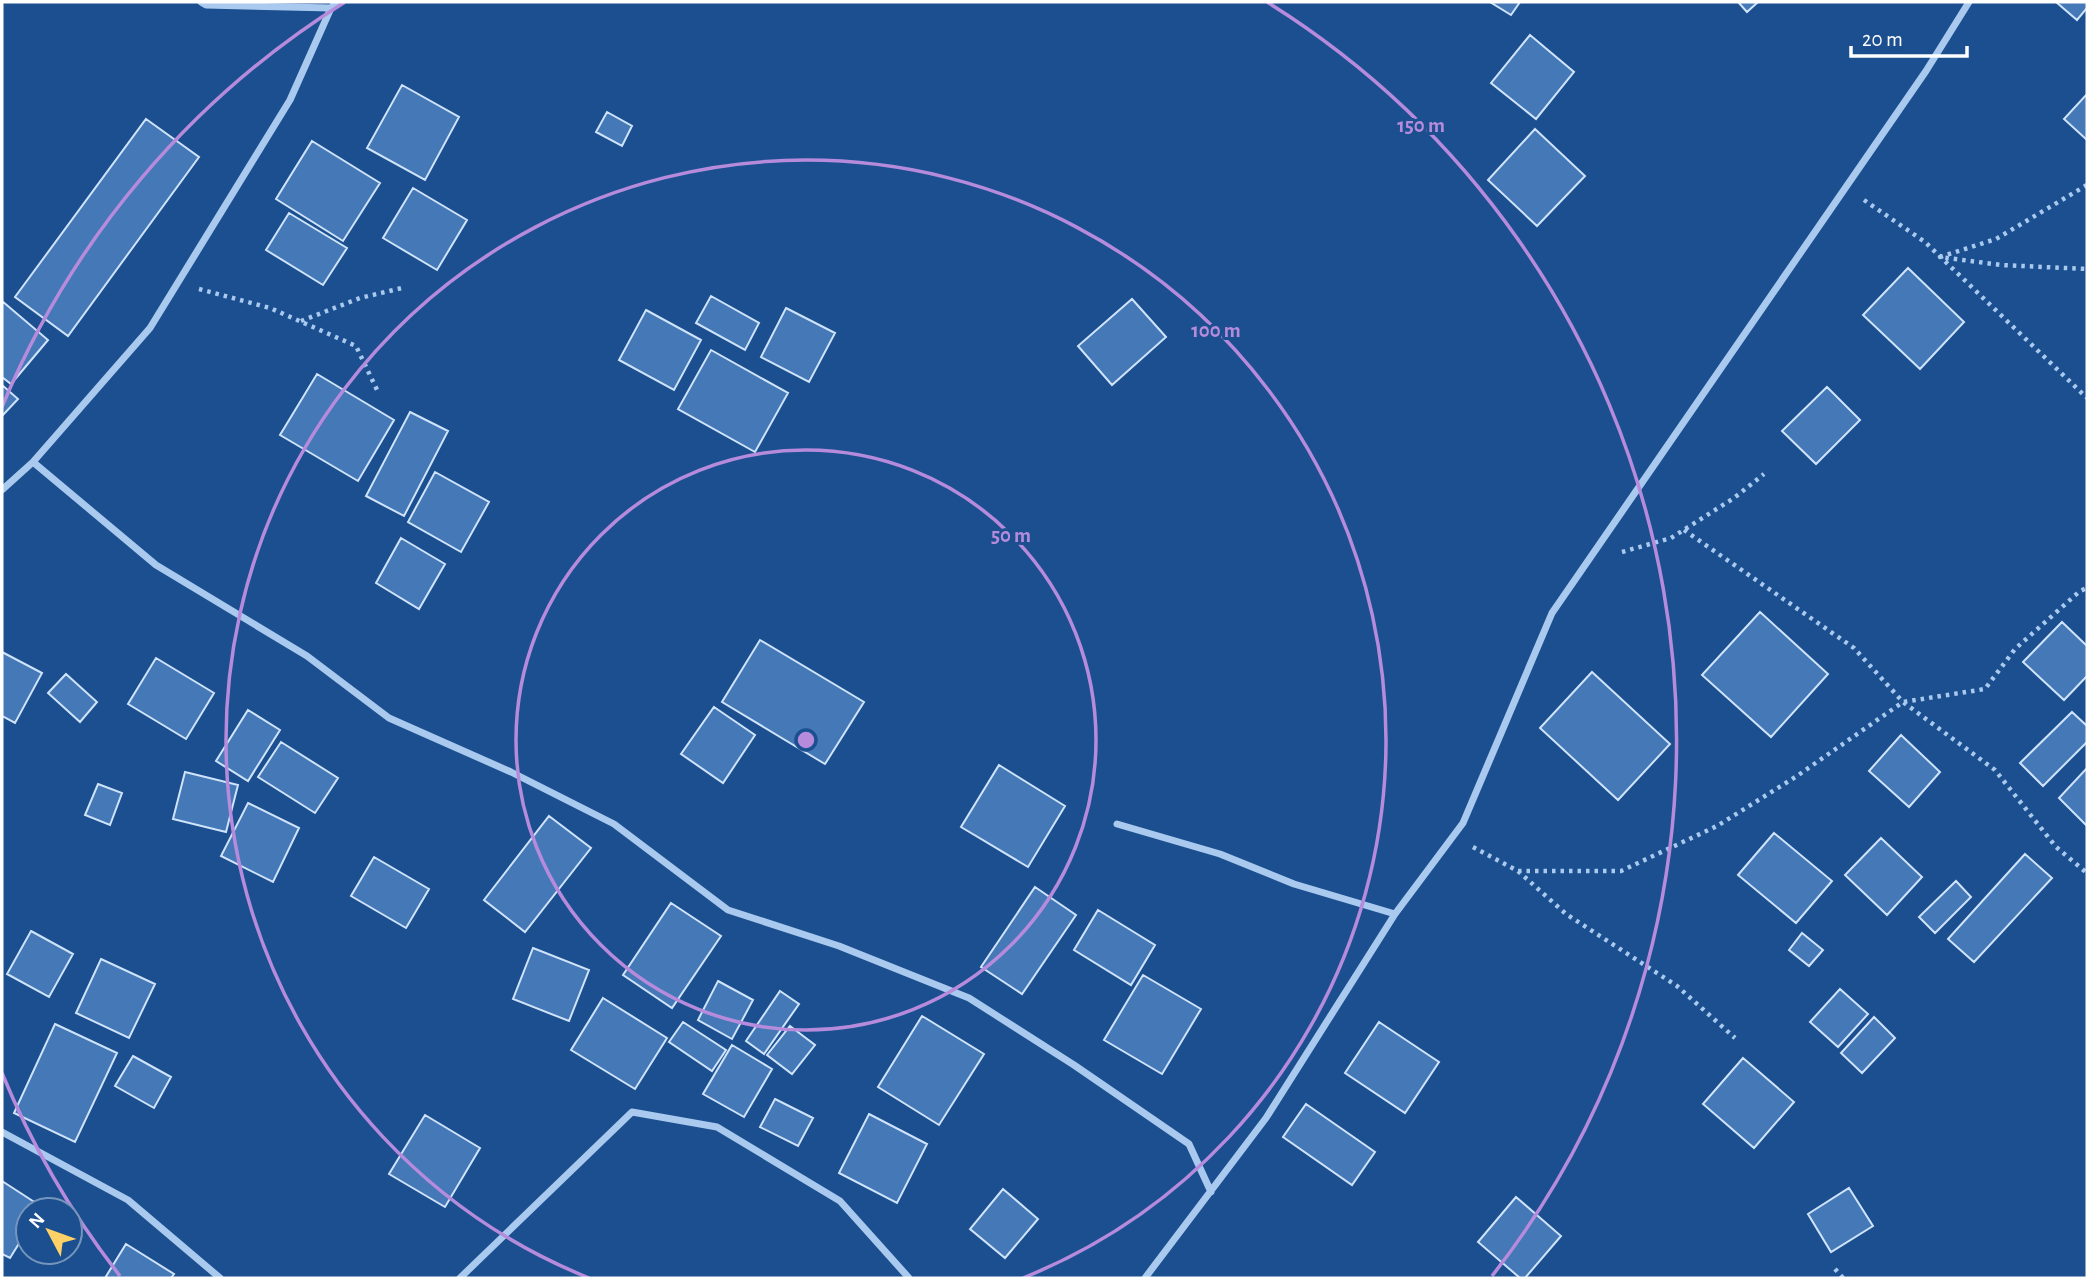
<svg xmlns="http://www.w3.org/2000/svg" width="2089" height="1280" font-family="'Alegreya Sans',sans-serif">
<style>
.building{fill:#4478b7;stroke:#cfe3fa;stroke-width:2}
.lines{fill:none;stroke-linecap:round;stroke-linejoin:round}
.path{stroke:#a9c9ee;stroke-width:4.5;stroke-dasharray:3.5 5;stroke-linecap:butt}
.street{stroke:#a9c9ee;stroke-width:7}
.ring{fill:none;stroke:#b68bdc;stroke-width:3.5}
.centre{fill:#b68bdc;stroke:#1b4f8f;stroke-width:3.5}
.ring-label{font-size:21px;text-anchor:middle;font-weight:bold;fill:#b68bdc;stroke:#1b4f8f;stroke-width:6;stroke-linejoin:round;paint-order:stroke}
</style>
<rect width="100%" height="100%" fill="#1b4f8f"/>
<path class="building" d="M1490 2H1520L1511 15Z
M1738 2H1758L1747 12Z
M2056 2H2087V8L2077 20Z
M1530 35 1574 72 1536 119 1491 83Z
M402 85 459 117 425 180 367 148Z
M2087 94V140L2064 119Z
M607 112 632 126 622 146 596 132Z
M146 119 199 157 68 336 15 297Z
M1535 129 1585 176 1537 226 1488 180Z
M312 141 380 183 343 241 276 199Z
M413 188 467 220 437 270 383 238Z
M289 213 347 248 323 285 266 250Z
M1908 268 1964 322 1920 369 1863 315Z
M711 296 759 323 745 350 696 323Z
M1132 299 1166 337 1112 385 1078 346Z
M2 301 48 340 11 384 2 377Z
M786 308 835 333 809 382 761 357Z
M646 310 701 340 674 390 619 360Z
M711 350 788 393 755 452 678 409Z
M317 374 394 420 358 481 280 435Z
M2 385 18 399 2 416Z
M1827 387 1860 420 1816 464 1782 431Z
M410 412 448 431 404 516 366 496Z
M435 472 489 502 461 552 408 522Z
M401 538 445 564 419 609 376 583Z
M1760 612 1828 674 1771 737 1702 675Z
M2062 622 2087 646V676L2064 700 2023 662Z
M760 640 864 702 825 764 722 702Z
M2 652 42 673 15 723 2 716Z
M156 658 214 693 186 739 128 704Z
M1592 672 1670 744 1618 800 1540 728Z
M66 674 97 702 80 722 48 693Z
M714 707 755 735 723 783 681 754Z
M248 710 280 730 248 781 216 761Z
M2072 712 2087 726V742L2043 786 2020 763Z
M1901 735 1940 772 1909 807 1869 771Z
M281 742 338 778 315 813 258 777Z
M999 765 1065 806 1028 867 961 827Z
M2087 768V826L2059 798Z
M185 772 238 785 226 832 173 819Z
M98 784 122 793 110 825 85 815Z
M248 803 299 828 273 882 221 856Z
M549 816 591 848 525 932 484 900Z
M1774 833 1832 881 1796 923 1738 875Z
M1881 838 1922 877 1887 915 1845 875Z
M2025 854 2052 878 1974 962 1948 939Z
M374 857 429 889 406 928 351 896Z
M1956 881 1971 897 1935 933 1919 917Z
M1035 887 1076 915 1022 994 981 967Z
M671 903 721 936 672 1008 623 975Z
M1098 910 1155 945 1131 985 1074 950Z
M31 931 73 954 49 997 7 974Z
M1802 933 1823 950 1809 966 1789 950Z
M533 948 589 970 569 1021 513 999Z
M101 959 155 984 129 1038 76 1013Z
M1143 975 1201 1009 1162 1074 1104 1040Z
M718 981 753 1000 732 1039 698 1020Z
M1840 989 1868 1014 1838 1047 1810 1022Z
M780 991 799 1004 764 1054 746 1041Z
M603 998 667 1038 635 1089 571 1050Z
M922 1016 984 1054 939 1125 878 1087Z
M1874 1017 1895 1038 1862 1073 1841 1053Z
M683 1022 726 1050 712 1071 669 1042Z
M1379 1022 1439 1062 1405 1113 1345 1073Z
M55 1024 117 1053 75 1142 14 1113Z
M790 1026 815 1045 792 1074 767 1055Z
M732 1045 772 1069 744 1117 703 1094Z
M133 1056 171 1077 154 1108 115 1086Z
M1743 1058 1794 1102 1754 1148 1703 1104Z
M775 1099 813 1118 798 1146 760 1127Z
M1306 1104 1375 1152 1352 1185 1283 1137Z
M869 1114 927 1144 897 1203 839 1173Z
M425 1115 480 1148 445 1207 389 1174Z
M2 1181 42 1207 40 1210H28V1229L10 1258 2 1254Z
M1849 1188 1873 1226 1831 1252 1808 1214Z
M1003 1189 1038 1219 1005 1258 970 1229Z
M1516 1197 1561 1236 1525 1278H1520L1478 1242Z
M126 1244 174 1274 171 1278H105Z"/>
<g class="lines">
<path class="path" d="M2087 185 1996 239 1940 257 2001 265 2087 269
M1864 200 1925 242 2087 398
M199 289 270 308 356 346 378 392
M301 321 360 298 402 288
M1684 530 1854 648 1903 702 1995 770 2056 847 2087 873
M1622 552 1671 538 1734 498 1764 474
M1473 847 1518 871 1566 914 1677 986 1735 1038
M1518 871H1621L1717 826 1797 776 1903 702 1985 689 2015 649 2080 591 2087 588
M1835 1269 1843 1278"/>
<path class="street" d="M201 2 206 5 331 8 336 2
M33 462 156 565 307 656 389 718 511 772 614 824 728 910 839 946 969 998 1074 1065 1189 1144 1211 1192
M2 490 33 462 150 328 290 100 331 8
M1117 824 1220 854 1294 884 1395 914
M2 1132 128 1200 220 1278
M460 1278 632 1112 717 1127 840 1201 909 1278
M1145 1278 1266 1118 1395 914 1463 823 1552 613 1926 71 1969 2"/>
</g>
<g class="ring">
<circle cx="806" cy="740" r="290"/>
<path d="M589 1278A580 580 0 1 1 1023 1278"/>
<path d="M120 1276A870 870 0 0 1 2 1073M2 407A870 870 0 0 1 345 2M1267 2A870 870 0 0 1 1492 1276"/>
</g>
<circle cx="806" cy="740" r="10" class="centre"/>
<g class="ring-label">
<text x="1421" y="132">150 m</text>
<text x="1216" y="337">100 m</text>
<text x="1011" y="542">50 m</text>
</g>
<rect width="2089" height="1280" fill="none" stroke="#ffffff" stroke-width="7"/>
<g transform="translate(49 1231) rotate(311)"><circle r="33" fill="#1b4f8f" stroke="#7695bc" stroke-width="2"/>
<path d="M0-5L12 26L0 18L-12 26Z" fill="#ffd166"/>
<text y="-10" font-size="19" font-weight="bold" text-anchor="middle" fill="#ffffff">N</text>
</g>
<path d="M1851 46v10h116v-10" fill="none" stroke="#ffffff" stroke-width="3.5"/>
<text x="1862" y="46" font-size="21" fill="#ffffff" stroke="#1b4f8f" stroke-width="5" paint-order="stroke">20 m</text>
</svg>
